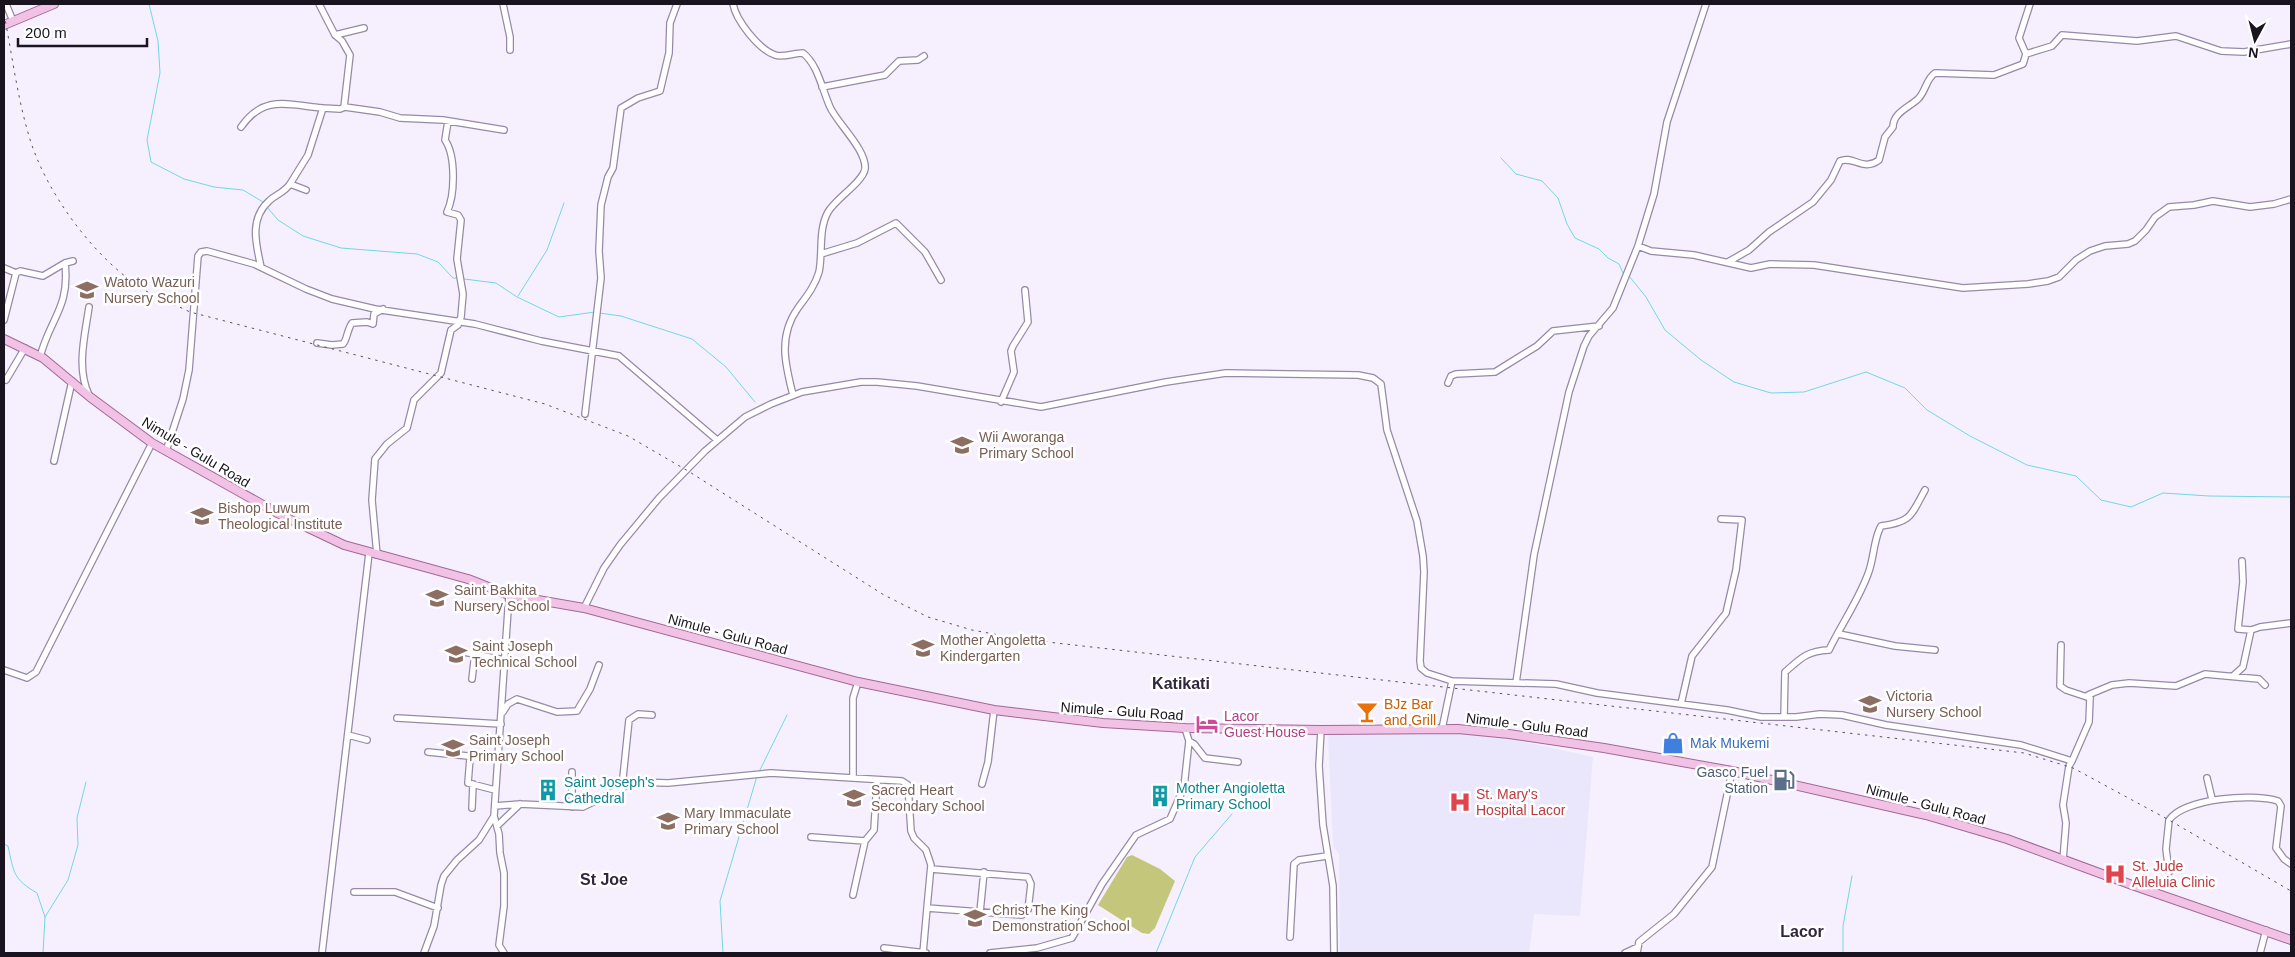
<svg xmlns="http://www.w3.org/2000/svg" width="2295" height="957" font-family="Helvetica,sans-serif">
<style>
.medical{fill:#eae6fc}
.forest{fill:#c4c77b}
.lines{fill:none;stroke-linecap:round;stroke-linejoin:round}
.stream{stroke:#70d7e9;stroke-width:1}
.minor-casing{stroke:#9789a7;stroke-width:8}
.major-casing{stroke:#a06996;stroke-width:10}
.minor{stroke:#fff;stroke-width:5.5}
.major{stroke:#f2c1e6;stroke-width:8}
.rail{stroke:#58535f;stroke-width:1;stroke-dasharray:2.5 5;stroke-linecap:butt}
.labels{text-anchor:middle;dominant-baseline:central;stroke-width:5;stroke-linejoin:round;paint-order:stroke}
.education-label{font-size:14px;fill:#785e54;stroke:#fff;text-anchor:start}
.street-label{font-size:14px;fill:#19141f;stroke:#fff}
.food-label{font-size:14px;fill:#c56008;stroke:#fff;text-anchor:start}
.hotel-label{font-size:14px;fill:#b23c85;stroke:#fff;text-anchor:start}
.shop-label{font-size:14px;fill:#366cbe;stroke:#fff;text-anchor:start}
.service-label{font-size:14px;fill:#4e5e75;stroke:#fff;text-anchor:end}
.culture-label{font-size:14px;fill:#0d838f;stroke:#fff;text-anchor:start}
.health-label{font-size:14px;fill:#be3a42;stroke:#fff;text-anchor:start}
.quarter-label{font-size:16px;font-weight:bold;fill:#32263e;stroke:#fff}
</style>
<rect width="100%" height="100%" fill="#f6f0fe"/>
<path class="medical" d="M1446 732 1516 740 1593 757 1580 916 1534 914 1529 953H1340L1339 861V854L1333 846 1328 734Z"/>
<path class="forest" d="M1132 855 1160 869 1175 881 1155 928 1149 934 1142 933 1098 905 1127 857Z"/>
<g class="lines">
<path class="stream" d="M149 4 158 41 160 73 147 140 151 162 184 179 214 187 243 190 263 202
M1501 158 1516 174 1542 181 1558 198 1567 224 1575 238 1599 249 1608 258 1619 264 1623 273
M267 207 278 220 303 236 341 248 417 254 438 262 453 278H457
M1629 276 1646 297 1665 330 1701 360 1734 382 1771 393 1804 392 1866 372 1905 388 1927 410 1970 436 2027 465 2076 476 2101 500 2131 507 2163 493 2209 496 2291 497
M464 279 496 283 517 297 559 317 595 312
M518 296 547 250 564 203
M599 313 621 316 692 339 726 367 755 402
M759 772 787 715
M4 844 8 846C14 873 13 879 37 893L45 917 43 953
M45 917 68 880 78 845 77 818 86 782
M723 953 720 901 757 776
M1156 953 1195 857 1232 814
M1843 953V926L1852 876"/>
<g class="minor-casing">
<path id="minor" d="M6 4 13 21
M319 4 335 35 342 41 350 55 344 107
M503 4 510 37V50
M733 4C736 20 758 49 775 55 782 58 794 53 803 53 818 65 822 89 830 107 837 123 867 150 865 169 863 182 835 199 828 212 818 230 823 253 819 272 815 286 806 297 798 308 778 336 785 364 793 395
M335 35 364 28
M2026 54 2052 46 2062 35 2137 41 2176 36 2221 51 2244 52 2291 44
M822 87 885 75 899 61 918 60 924 56
M241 127C264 94 288 105 323 108
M306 190 290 184 308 155 323 108 340 109 345 107 380 112 400 118 443 120 504 130
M1638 246 1651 251 1694 255 1751 268 1770 264 1814 265 1963 288 2028 284 2048 281 2059 277 2076 260 2090 251 2105 246 2128 244 2135 241 2146 230 2155 217 2169 207 2194 205 2213 201 2250 207 2274 204 2291 199
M821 254 857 243 896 223 925 252 941 280
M1728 262 1749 250 1769 232 1813 202 1831 180 1840 161C1853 155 1863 172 1879 160L1885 137 1893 127C1893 113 1908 108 1918 99 1926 91 1926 79 1935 73L1994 75 2023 64 2026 54 2019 38 2030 4
M261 267C256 244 249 219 269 201 276 194 284 193 290 184
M4 268 16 273
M89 307C85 335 76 368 89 395
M4 320 16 273 20 271 43 276 65 263 73 261
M317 343 332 345 343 344C347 340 347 330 352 323L367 322 373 324 374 314 383 309
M40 357C50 318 70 308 65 263
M6 380 25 348
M1448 383 1451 376 1456 374 1495 372 1537 346 1553 331 1599 326
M1001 402 1014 372 1011 351 1013 346 1028 322 1025 290
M585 414 601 278 599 251 601 205 608 177 613 168 621 108 638 98 660 91 669 53 670 23 677 4
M166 451 183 399 189 370 198 256 201 252 207 251 254 264 306 289 332 299 375 309 475 324 541 341 619 356 717 440
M54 461 72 381
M377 555 372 500 375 459 387 444 407 428 414 400 441 373 451 330 458 325 461 317 463 294 457 259 461 220 458 215 447 212C455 195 456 156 445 140L448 121
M584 608 604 568 620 545 659 498 705 451 745 417 771 404 802 392 861 382H877L917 386 1041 407 1166 382 1226 373 1358 375 1373 378 1381 384 1387 430 1417 521 1423 556 1424 572 1420 661 1421 668 1427 673 1452 681 1556 684 1597 693 1727 710 1761 717H1796L1820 714 1842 715 1886 725 2021 745 2072 761 2069 766 2063 805 2066 823 2063 860
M2251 630 2260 627 2291 623
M1839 634 1895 646 1935 650
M2061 645 2060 686 2066 690 2090 698 2089 722 2072 761
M464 652 504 660
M4 670 27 678 36 672 152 443
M2233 676 2243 667 2251 630 2238 629 2243 582 2242 561
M472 679 475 653
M1516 683 1534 555 1569 392 1584 346 1589 336 1613 308 1638 246 1654 194 1667 122 1706 4
M2090 698 2088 695 2112 685 2129 683 2176 686 2205 674 2259 679 2265 685
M1681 704 1692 656 1726 613 1736 570 1742 520 1721 519
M503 712 508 704 517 699 557 712 577 711 590 689 599 665
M1784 717 1785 672C1801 658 1807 651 1829 650 1841 625 1858 601 1868 574 1874 559 1873 543 1880 528L1881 526C1912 522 1911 515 1925 490
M397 718 501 724
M1442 729 1452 681
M1321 730 1319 766 1323 825 1333 886 1334 953
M348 735 367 740
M1189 741 1194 744 1205 758 1238 762
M428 752 468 756 470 758 468 783 495 790
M853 778V698L858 682
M2207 778 2212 799
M982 784 988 762 994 710
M622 787 629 720 638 714 652 715
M495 806 520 804 583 807 634 782 668 783 771 773 902 781 908 785 911 831 914 838 926 850 931 865 927 908 1022 915 1028 910 1031 884 1028 877 931 869
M572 807V772
M472 808 473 784
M494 816 499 834 500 853 504 873V906L499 945 504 953
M497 826 520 804
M811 837 865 841 874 830 877 780
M2169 872 2166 849 2169 820C2185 798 2254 793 2278 801L2281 806 2276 848 2284 859 2291 864
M354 892H395L438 908
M853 895 865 841
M980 912 984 872
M1290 937 1294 864 1299 860 1327 856
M884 948 926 953
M322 953 369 553
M424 953 434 926 441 885 444 876 457 860 479 840 494 816 509 595
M923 953 927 908
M990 953 1037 948 1072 938 1102 884 1136 835 1170 819 1184 787 1189 741 1185 728
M1625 953 1638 947
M1637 953 1639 942 1674 914 1712 867 1732 771
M2260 953 2266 930"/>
</g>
<g class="major-casing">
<path id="major" d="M4 25 54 4
M4 339 43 358 90 397 152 443 281 515 344 545 468 579 509 595 584 608 858 682 994 710 1103 723 1185 728 1321 730 1458 729 1509 734 1604 748 1732 771 1926 815 2007 839 2132 885 2291 940"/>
</g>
<use href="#minor" class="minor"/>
<use href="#major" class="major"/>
<path class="rail" d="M4 14C12 54 17 96 29 136 45 192 96 261 146 291 160 299 176 305 190 312L545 404 628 436 688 471 884 595 928 617 972 630 1021 639 2024 753 2073 768 2169 820 2291 891"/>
</g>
<defs>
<g id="school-bare" transform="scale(1.725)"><path d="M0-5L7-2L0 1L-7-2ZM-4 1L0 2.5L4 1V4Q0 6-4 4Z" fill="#8d6e63" stroke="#fff" stroke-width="2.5" paint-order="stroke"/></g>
<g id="bar-bare" transform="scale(1.725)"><path d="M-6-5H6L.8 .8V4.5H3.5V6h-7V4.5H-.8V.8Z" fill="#e8710a" stroke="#fff" stroke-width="2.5" paint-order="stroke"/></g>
<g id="hotel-bare" transform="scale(1.725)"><path d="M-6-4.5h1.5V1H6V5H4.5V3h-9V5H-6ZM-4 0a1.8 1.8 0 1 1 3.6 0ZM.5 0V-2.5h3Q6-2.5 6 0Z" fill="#d1479c" stroke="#fff" stroke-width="2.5" paint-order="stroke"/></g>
<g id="shop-bare" transform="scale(1.725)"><path d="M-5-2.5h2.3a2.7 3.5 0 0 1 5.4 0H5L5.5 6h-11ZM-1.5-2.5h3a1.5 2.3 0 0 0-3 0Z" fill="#3f7fe0" stroke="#fff" stroke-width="2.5" paint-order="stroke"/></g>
<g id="fuel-bare" transform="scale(1.725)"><path d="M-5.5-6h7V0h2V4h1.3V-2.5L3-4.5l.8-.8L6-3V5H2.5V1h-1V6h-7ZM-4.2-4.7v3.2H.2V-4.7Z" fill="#5c6f8a" stroke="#fff" stroke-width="2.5" paint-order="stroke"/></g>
<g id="building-bare" transform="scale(1.725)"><path d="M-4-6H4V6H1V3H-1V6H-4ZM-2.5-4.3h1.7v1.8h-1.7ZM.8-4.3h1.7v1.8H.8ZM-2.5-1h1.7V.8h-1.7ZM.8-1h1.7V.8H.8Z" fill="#0f9aa8" stroke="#fff" stroke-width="2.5" paint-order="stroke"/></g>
<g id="hospital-bare" transform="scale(1.725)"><path d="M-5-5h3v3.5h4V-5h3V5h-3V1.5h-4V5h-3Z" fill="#e0444e" stroke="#fff" stroke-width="2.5" paint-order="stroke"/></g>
</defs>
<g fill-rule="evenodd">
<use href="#school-bare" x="87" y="290"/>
<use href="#school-bare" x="962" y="445"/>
<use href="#school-bare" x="202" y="516"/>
<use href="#school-bare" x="437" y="598"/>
<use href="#school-bare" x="923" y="648"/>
<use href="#school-bare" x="456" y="654"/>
<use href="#school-bare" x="1870" y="704"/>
<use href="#bar-bare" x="1367" y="712"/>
<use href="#hotel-bare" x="1207" y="724"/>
<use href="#shop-bare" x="1673" y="743"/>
<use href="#school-bare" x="453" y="748"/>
<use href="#fuel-bare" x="1784" y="780"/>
<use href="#building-bare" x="548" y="790"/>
<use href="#building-bare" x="1160" y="796"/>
<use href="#school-bare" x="854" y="798"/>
<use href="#hospital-bare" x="1460" y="802"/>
<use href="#school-bare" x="668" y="821"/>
<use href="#hospital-bare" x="2115" y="874"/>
<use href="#school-bare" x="975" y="918"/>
</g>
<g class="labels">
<g class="education-label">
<text x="104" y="282">Watoto Wazuri<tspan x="104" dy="16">Nursery School</tspan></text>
<text x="979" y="437">Wii Aworanga<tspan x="979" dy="16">Primary School</tspan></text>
<text x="218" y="508">Bishop Luwum<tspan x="218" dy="16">Theological Institute</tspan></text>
<text x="454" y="590">Saint Bakhita<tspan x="454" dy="16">Nursery School</tspan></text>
<text x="940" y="640">Mother Angoletta<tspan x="940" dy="16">Kindergarten</tspan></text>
<text x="472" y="646">Saint Joseph<tspan x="472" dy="16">Technical School</tspan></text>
<text x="1886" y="696">Victoria<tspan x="1886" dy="16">Nursery School</tspan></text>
<text x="469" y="740">Saint Joseph<tspan x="469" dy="16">Primary School</tspan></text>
<text x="871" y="790">Sacred Heart<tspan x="871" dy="16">Secondary School</tspan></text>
<text x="684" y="813">Mary Immaculate<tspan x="684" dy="16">Primary School</tspan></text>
<text x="992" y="910">Christ The King<tspan x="992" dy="16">Demonstration School</tspan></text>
</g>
<g class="street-label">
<text transform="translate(196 452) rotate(31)">Nimule - Gulu Road</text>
<text transform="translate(728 634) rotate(15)">Nimule - Gulu Road</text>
<text transform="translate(1122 711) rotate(4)">Nimule - Gulu Road</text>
<text transform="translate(1527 725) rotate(7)">Nimule - Gulu Road</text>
<text transform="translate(1926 804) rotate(15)">Nimule - Gulu Road</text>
</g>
<g class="food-label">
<text x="1384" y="704">BJz Bar<tspan x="1384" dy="16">and Grill</tspan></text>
</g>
<g class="hotel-label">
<text x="1224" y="716">Lacor<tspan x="1224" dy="16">Guest House</tspan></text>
</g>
<g class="shop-label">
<text x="1690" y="743">Mak Mukemi</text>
</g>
<g class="service-label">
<text x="1768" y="772">Gasco Fuel<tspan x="1768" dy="16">Station</tspan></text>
</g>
<g class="culture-label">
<text x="564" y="782">Saint Joseph's<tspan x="564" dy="16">Cathedral</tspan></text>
<text x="1176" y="788">Mother Angioletta<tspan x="1176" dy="16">Primary School</tspan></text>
</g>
<g class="health-label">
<text x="1476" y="794">St. Mary's<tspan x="1476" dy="16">Hospital Lacor</tspan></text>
<text x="2132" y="866">St. Jude<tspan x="2132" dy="16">Alleluia Clinic</tspan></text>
</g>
<g class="quarter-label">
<text x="1181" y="683">Katikati</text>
<text x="604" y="879">St Joe</text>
<text x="1802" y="931">Lacor</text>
</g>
</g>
<rect width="2295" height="957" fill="none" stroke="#19141f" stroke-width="10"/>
<g transform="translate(2255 40) rotate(187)" stroke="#ffffff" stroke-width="4" paint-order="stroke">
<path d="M0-4L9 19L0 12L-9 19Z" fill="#19141f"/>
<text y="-8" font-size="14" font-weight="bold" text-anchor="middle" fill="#19141f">N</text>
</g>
<path d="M18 38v8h129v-8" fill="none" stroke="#19141f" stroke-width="2.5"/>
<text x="25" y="38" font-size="15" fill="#19141f" stroke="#ffffff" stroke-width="4" paint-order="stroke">200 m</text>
</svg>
